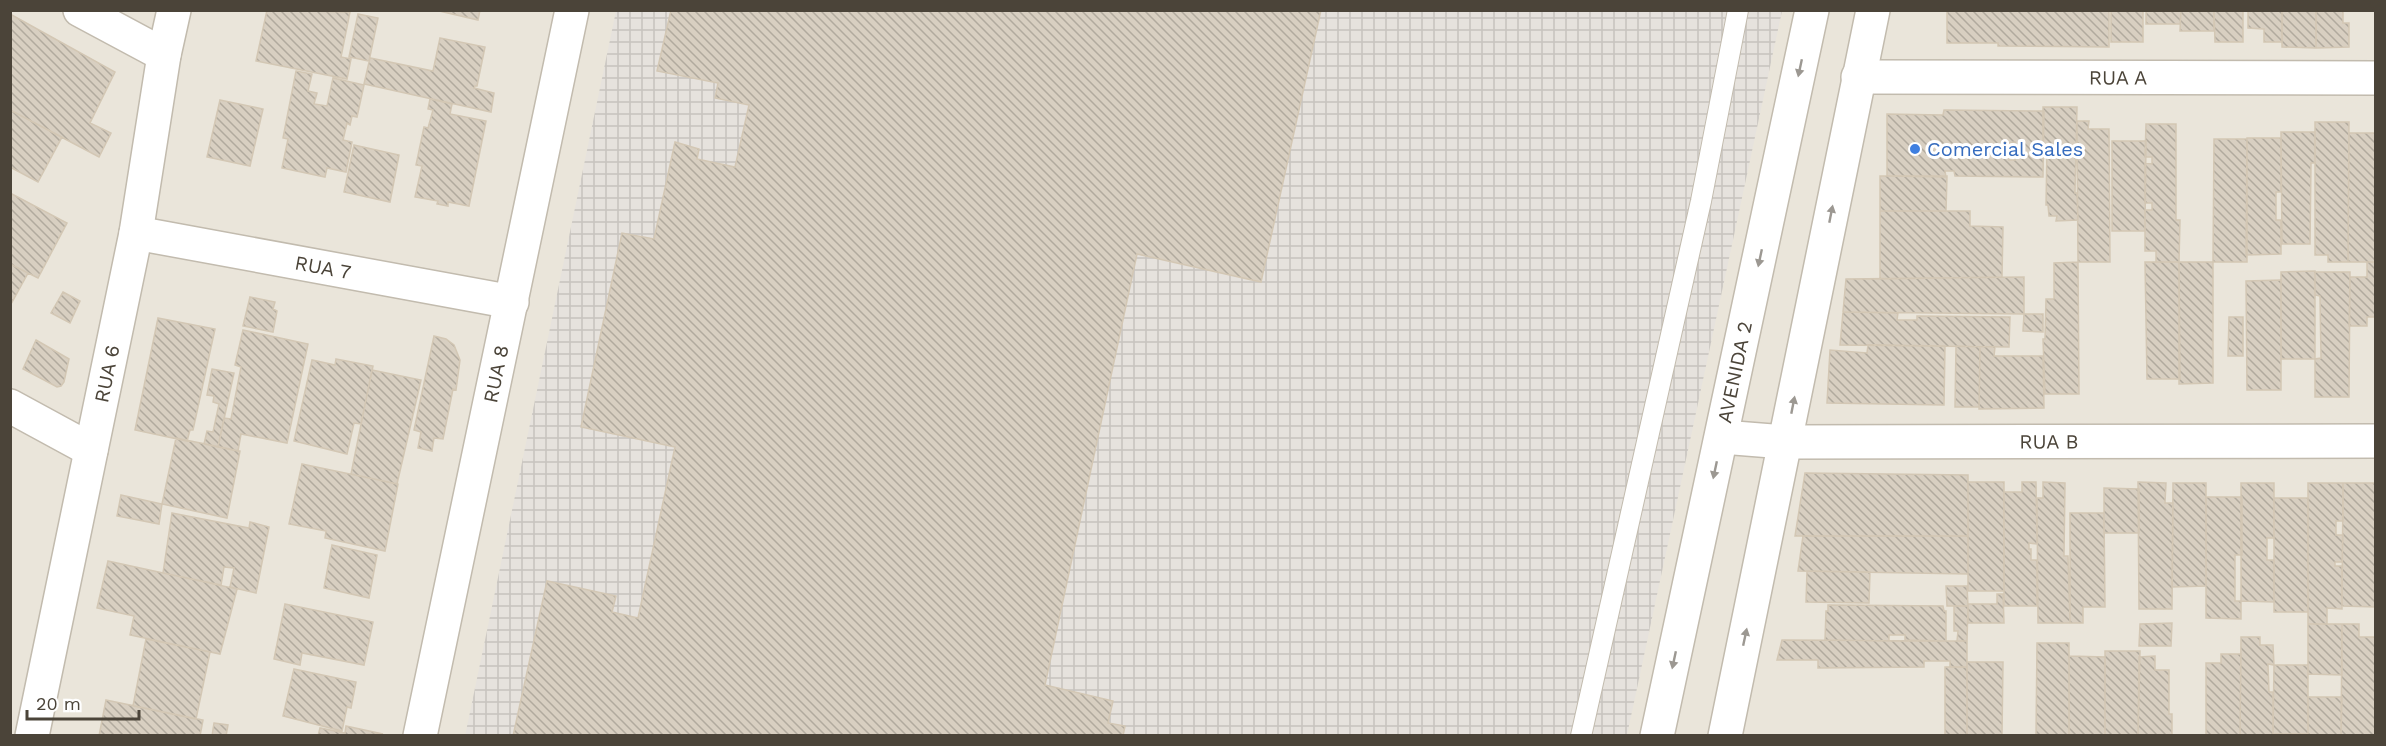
<svg xmlns="http://www.w3.org/2000/svg" width="2386" height="746" font-family="'Work Sans',sans-serif">
<style>
.residential{fill:#eae5da}
.industrial{fill:url(#industrial-grid)}
.building{fill:url(#building-back-hatch);stroke:#d3c7b4;stroke-width:1.5;fill-rule:evenodd}
.lines{fill:none;stroke-linecap:round;stroke-linejoin:round}
.service-casing{stroke:#c2bbae;stroke-width:22}
.minor-casing{stroke:#c2bbae;stroke-width:36}
.service{stroke:#fff;stroke-width:20}
.minor{stroke:#fff;stroke-width:33}
.oneway{fill:#9c9892}
.shop-dot{fill:#3f7fe0;stroke:#fff;stroke-width:2}
.labels{text-anchor:middle;dominant-baseline:central;stroke-width:6;stroke-linejoin:round;paint-order:stroke}
.street-label{font-size:20px;fill:#4b4439;stroke:#fff}
.shop-label{font-size:20px;fill:#366cbe;stroke:#fff;text-anchor:start}
</style>
<defs>
<pattern id="industrial-grid" width="8" height="8" patternUnits="userSpaceOnUse" patternTransform="scale(1.5)"><rect width="8" height="8" fill="#e6e2dd"/><path d="M0 4h8M4 0v8" fill="none" stroke="#c7c3be"/></pattern>
<pattern id="building-back-hatch" width="6" height="6" patternUnits="userSpaceOnUse" patternTransform="scale(1.5)"><rect width="6" height="6" fill="#d8cfc1"/><path d="M-1 5l2 2M0 0l6 6M5-1l2 2" fill="none" stroke="#b1aa9e"/></pattern>
</defs>
<rect width="100%" height="100%" fill="#f6f3ec"/>
<path class="residential" d="M11 11H2375V735H11Z"/>
<path class="industrial" d="M616 11H1782L1627 735 465 736Z"/>
<path class="building" d="M267 10 350 12 341 57 351 59 347 79 256 61Z
M435 10H480L478 20Z
M671 10H1321L1261 282 1137 254 1045 685 1113 701 1108 723 1125 726 1123 736H513L547 581 616 596 612 612 638 618 675 447 581 427 622 233 654 239 675 142 699 149 697 159 735 167 749 105 715 98 718 83 657 71Z
M1947 10H2109V47L1998 46V43H1947Z
M2111 10H2143V42H2111Z
M2146 10H2181L2180 24H2146Z
M2181 10H2214V31H2180Z
M2214 10H2243V42H2215Z
M2248 10H2282V42H2264V29L2248 28Z
M2282 10H2316V48L2282 47Z
M2316 10H2343V23H2349V47L2316 48Z
M10 14 115 72 90 123 111 133 99 157 10 110Z
M358 14 378 18 369 61 349 57Z
M440 38 485 47 477 86H475L474 88 494 93 491 112 364 84 370 58 433 71Z
M296 71 312 74 308 91 317 93 314 104 327 106 333 78 364 85 357 117 352 116 350 125 347 123 343 140 352 142 346 172 327 168 325 177 282 168 288 139 283 138Z
M430 99 452 104 450 114 486 121 469 206 448 202V206L437 204 438 201 415 197 422 166 416 165 424 127 428 128 433 110 428 109Z
M220 100 263 109 250 166 207 157Z
M2043 107H2077L2075 193H2077L2078 220 2056 221 2057 216H2049L2048 205H2046L2047 149 2043 150Z
M10 110 62 137 38 182 10 167Z
M1944 110 2044 111 2043 177 1955 176 1954 171H1945L1946 177 1887 176V114L1943 115ZM2015 142V160H2009V143Z
M2077 121H2089L2088 129H2109L2110 262H2078Z
M2315 122H2349L2348 262H2328V255H2315Z
M2146 124H2176V220H2180L2179 262H2156V251H2145V210H2152V203H2145V163L2152 164V157H2145Z
M2281 132H2315V163H2311L2310 244H2282Z
M2349 133H2376V262H2348Z
M2247 138H2281V192H2276V220H2281V254L2246 255Z
M2214 139H2247V262H2213Z
M2112 141H2146L2145 231H2112Z
M354 145 399 155 390 202 344 192Z
M1880 176H1947L1946 211H1880Z
M10 193 67 223 38 278 10 264Z
M1880 211H1970V226L2003 227 2002 277 1880 279Z
M2078 262 2079 394H2045L2043 339H2045L2046 299H2054V263Z
M2145 262H2179L2180 379H2147Z
M2179 262H2213V383L2179 384Z
M2367 262H2376V317H2367V326H2349L2350 277H2367Z
M10 264 28 273 10 306Z
M2315 271V359H2281V272Z
M2315 272H2350L2349 397H2315V359L2321 358 2320 296 2315 295Z
M2024 277V314L1843 312 1846 279Z
M2281 280V390H2247L2246 281Z
M63 292 80 301 70 323 51 313Z
M250 297 275 302 273 309 277 311 273 332 243 326Z
M1843 312 1898 313 1897 320H1917V316L2010 317 2009 347 1840 345Z
M2024 314H2043V332L2023 331Z
M2229 317H2243V356H2228Z
M158 318 215 329 193 430H190L187 441 135 430Z
M243 330 308 344 287 443 241 434 238 451 218 447 224 418 231 419 241 367 235 365Z
M434 336 446 339 454 345 460 360 456 390 453 389 443 439 434 438 432 451 418 448 421 432 414 430Z
M36 340 69 359 64 382 61 386 57 387 23 369Z
M1868 345 1945 346 1944 405 1827 403 1830 350 1867 353Z
M1956 346 1980 347 1979 407H1955Z
M1980 347H1995L1994 356H2043L2044 408 1979 409Z
M336 359 373 366 361 424 354 423 347 454 294 441 312 360 335 365Z
M212 369 234 373 218 447 204 444 207 431 213 432 219 404 213 402 214 396 207 395Z
M372 370 421 380 397 484 351 474Z
M176 438 240 451 227 518 162 504Z
M302 464 398 484 385 551 325 538 326 531 289 524Z
M1805 473 1968 475V536H1795Z
M1968 482H2004V591H1968Z
M2022 482H2036L2037 544 2029 543V549H2031V560H2037V606H2004V492H2022Z
M2043 482 2065 483 2064 556H2068L2070 623H2038L2037 498H2043Z
M2138 482 2166 483 2165 503H2173L2172 609H2139Z
M2173 483H2206V586L2172 587Z
M2241 483H2274V538H2267V560H2274V602L2241 601Z
M2308 483H2343V521H2336V535H2343L2342 562H2335V566H2342V609L2327 608V624H2308Z
M2343 483H2376V607L2342 606Z
M2104 488 2139 489V533H2104Z
M121 495 162 504 159 524 117 516Z
M2206 497H2242V555H2235V601H2241V619L2206 618Z
M2274 498H2308V612H2274Z
M172 513 249 528 250 522 269 527 256 593 230 587 234 568 224 567 221 585 163 573Z
M2070 513H2104L2105 607H2083V623H2070Z
M1803 536H1968V574L1798 571Z
M332 545 377 555 369 598 324 588Z
M108 561 237 589 220 654 130 635 134 616 97 608Z
M1807 571 1870 572 1869 603 1806 602Z
M1946 586H1967L1968 606H1947Z
M1997 594H2003L2004 623H1968V604H1997Z
M285 604 373 622 364 665 302 653 300 665 274 659Z
M1828 605 1943 606 1944 611H1946V641L1905 640V635H1889V641L1825 640 1826 611H1828Z
M1954 606H1968L1967 641H1957L1958 631H1954Z
M2172 623 2171 646H2139L2140 624Z
M2308 624H2342V675L2308 674Z
M2342 624H2359V637H2376L2375 736H2341Z
M2241 637H2260V645H2273L2274 665 2268 664 2269 692H2273V736H2240Z
M146 639 210 652 196 719 133 706Z
M1782 640 1967 641V667H1950V661H1924V667L1818 668V660H1777Z
M2037 643H2069V736H2036Z
M2105 651H2140L2138 736H2105Z
M2221 654H2241L2240 736H2206V663H2221Z
M2069 656 2105 657V736H2069Z
M2155 656V670H2169V714H2172V736H2138L2139 657Z
M1967 662H2003L2002 736H1967Z
M2274 665H2308V734H2273Z
M1945 667H1967V736H1945Z
M294 669 356 682 351 708 347 707 342 731 283 716Z
M2308 697H2342L2341 736H2308Z
M106 700 203 720 200 736H99Z
M214 723 228 725 226 736H212Z
M346 726 383 734 318 736 320 728 345 733Z"/>
<g class="lines">
<g class="service-casing">
<path id="service" d="M1581 736 1701 201 1738 10"/>
</g>
<g class="minor-casing">
<g id="minor">
<path d="M80 10 164 55"/>
<path id="s1" d="M1858 77 2376 78"/>
<path id="s2" d="M136 233 512 302"/>
<path d="M10 406 91 450"/>
<path id="s3" d="M1722 437 1785 442 2376 441"/>
<path id="s4" d="M32 736 136 233 164 55 174 10"/>
<path id="s5" d="M420 736 572 10"/>
<path id="s6" d="M1657 736 1812 10"/>
<path d="M1725 736 1873 10"/>
</g>
</g>
<use href="#service" class="service"/>
<use href="#minor" class="minor"/>
</g>
<defs><path id="oneway-solid" d="M-6-.8H1V-3.2L6.5 0L1 3.2V.8H-6Z" transform="scale(1.5)"/></defs>
<g class="oneway">
<use href="#oneway-solid" transform="translate(1800 68) rotate(102)"/>
<use href="#oneway-solid" transform="translate(1831 214) rotate(-79)"/>
<use href="#oneway-solid" transform="translate(1760 258) rotate(102)"/>
<use href="#oneway-solid" transform="translate(1793 405) rotate(-79)"/>
<use href="#oneway-solid" transform="translate(1715 470) rotate(102)"/>
<use href="#oneway-solid" transform="translate(1745 637) rotate(-78)"/>
<use href="#oneway-solid" transform="translate(1674 660) rotate(102)"/>
</g>
<circle class="shop-dot" cx="1915" cy="149" r="6"/>
<g class="labels">
<g class="street-label">
<text stroke="none"><textPath href="#s1" startOffset="260">RUA A</textPath></text>
<text stroke="none"><textPath href="#s2" startOffset="190">RUA 7</textPath></text>
<text stroke="none"><textPath href="#s5" startOffset="370">RUA 8</textPath></text>
<text stroke="none"><textPath href="#s6" startOffset="372">AVENIDA 2</textPath></text>
<text stroke="none"><textPath href="#s4" startOffset="370">RUA 6</textPath></text>
<text stroke="none"><textPath href="#s3" startOffset="327">RUA B</textPath></text>
</g>
<g class="shop-label">
<text x="1927" y="149">Comercial Sales</text>
</g>
</g>
<rect width="2386" height="746" fill="none" stroke="#4b4439" stroke-width="24"/>
<path d="M27 710v9h112v-9" fill="none" stroke="#4b4439" stroke-width="3"/>
<text x="36" y="710" font-size="18" fill="#4b4439" stroke="#ffffff" stroke-width="4.5" paint-order="stroke">20 m</text>
</svg>
